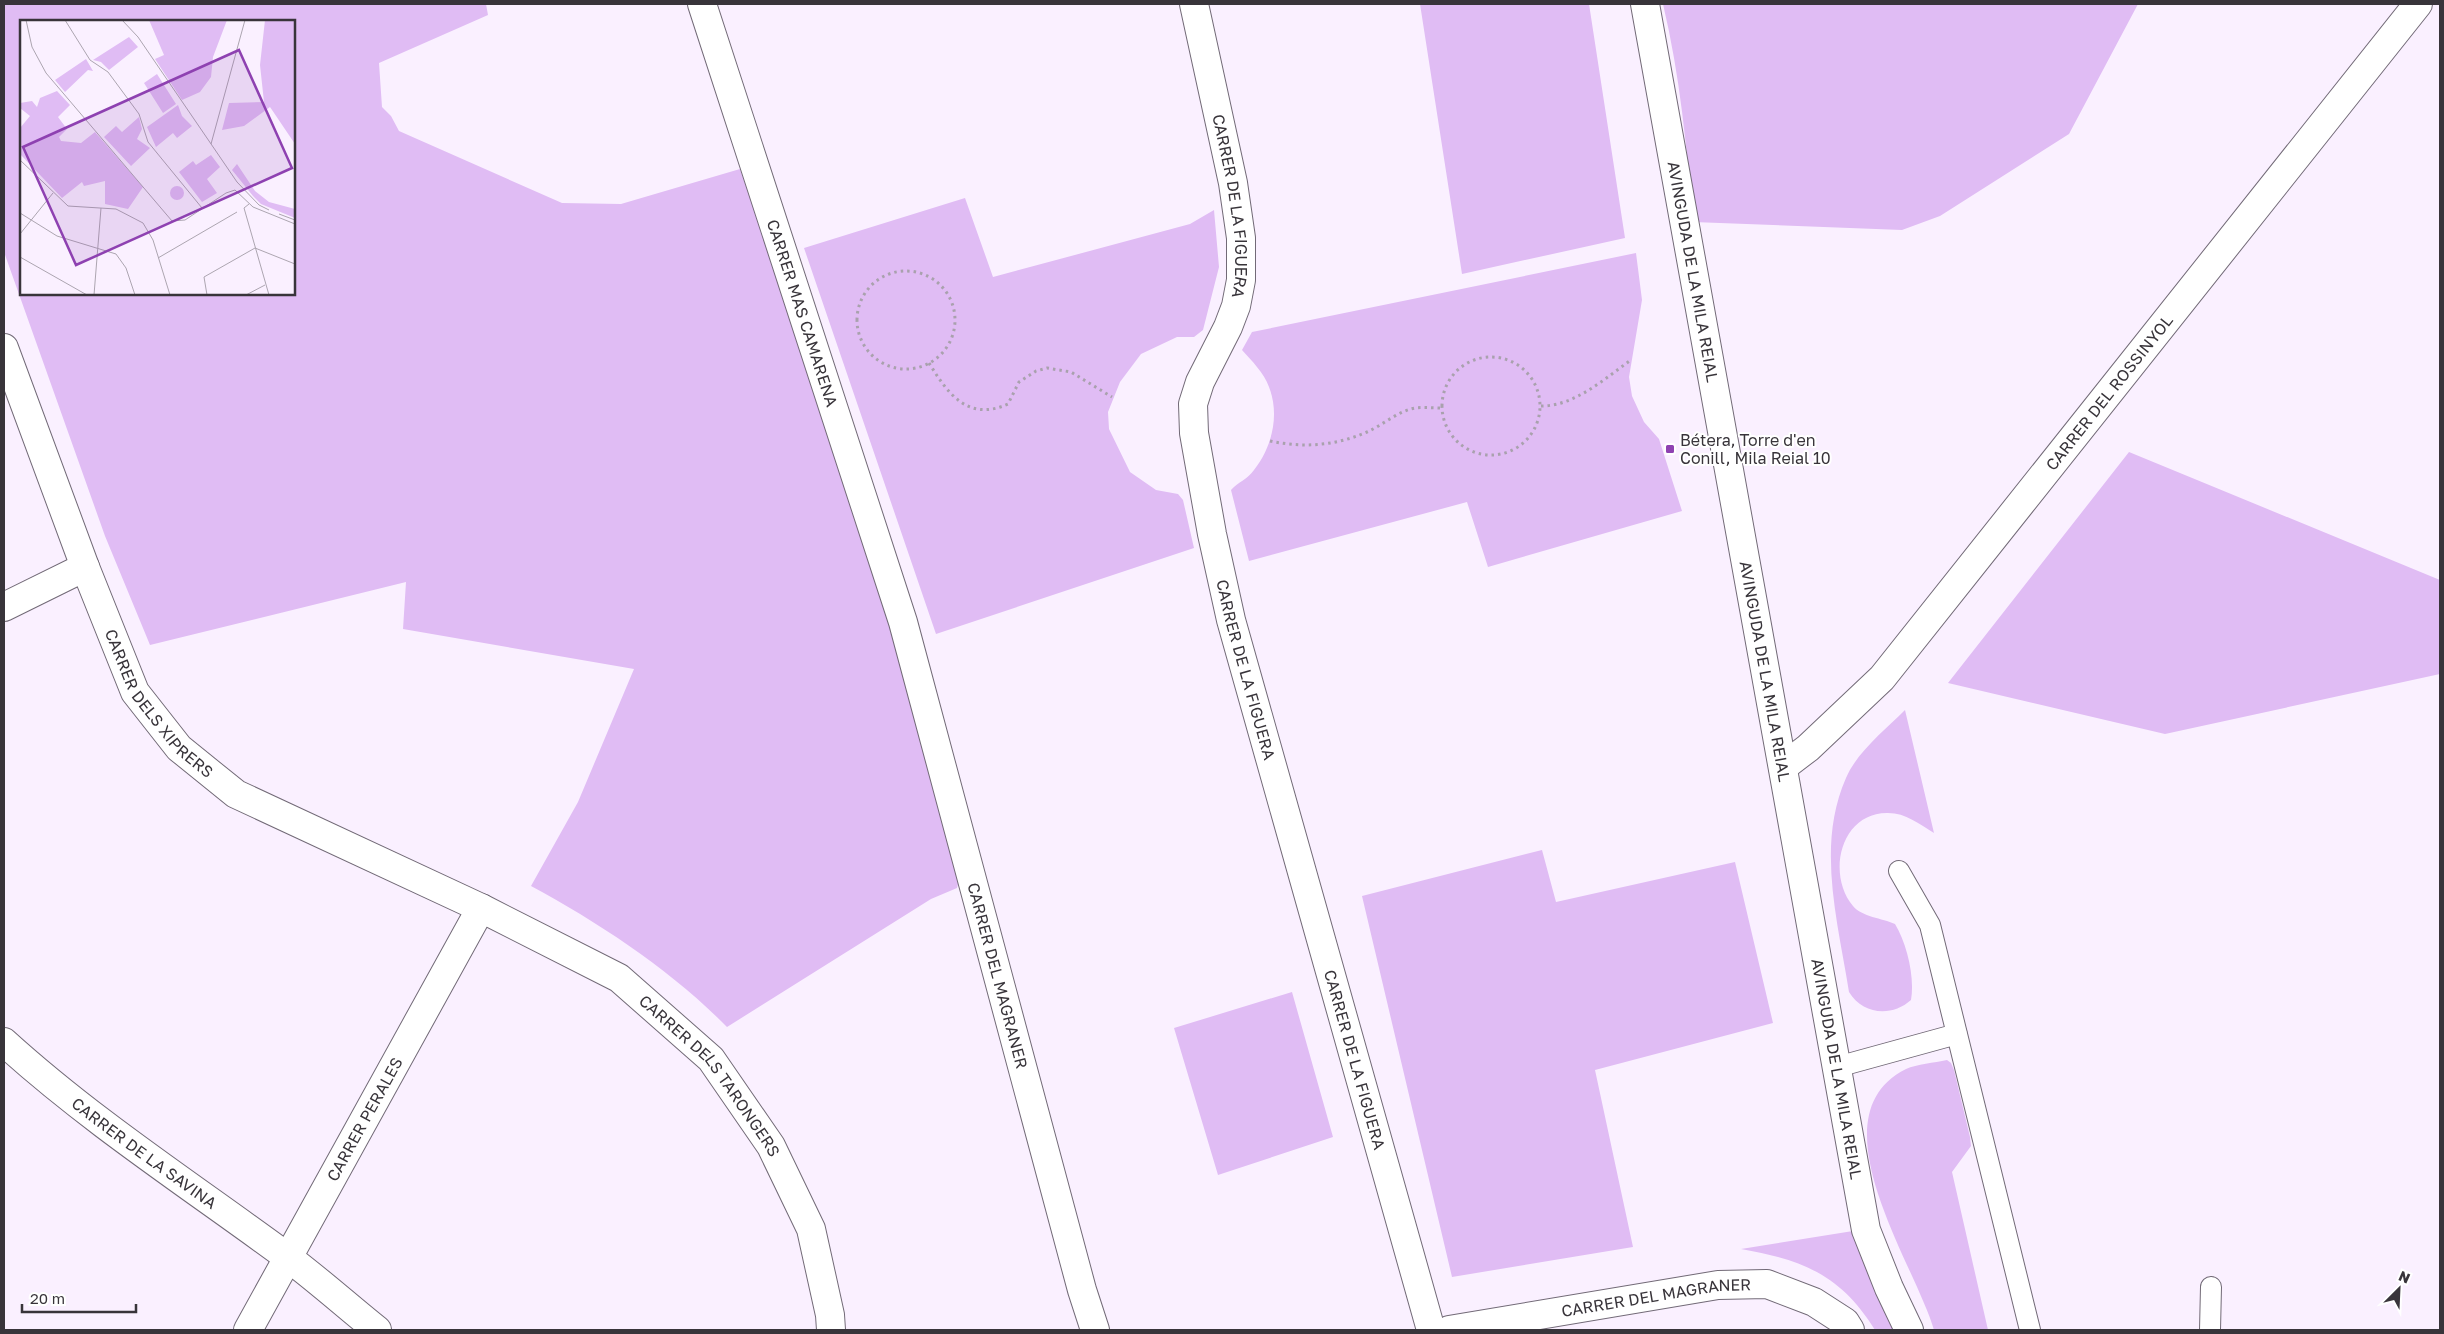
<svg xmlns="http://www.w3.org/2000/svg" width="2444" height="1334" font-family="'Golos Text',sans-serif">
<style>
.green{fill:#e0bcf4;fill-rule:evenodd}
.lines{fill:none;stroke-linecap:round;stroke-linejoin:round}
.service-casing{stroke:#726a77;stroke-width:22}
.minor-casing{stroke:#726a77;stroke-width:30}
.path{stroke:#a9a1ad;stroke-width:3;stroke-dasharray:2.5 4;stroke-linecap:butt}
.service{stroke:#fff;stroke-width:20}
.minor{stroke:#fff;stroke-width:28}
.poi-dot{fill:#8e41b1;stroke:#fff;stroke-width:2}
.labels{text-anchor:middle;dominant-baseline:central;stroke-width:4;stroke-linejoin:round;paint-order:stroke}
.street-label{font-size:16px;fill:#38343a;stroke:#fff}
.poi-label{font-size:16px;fill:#38343a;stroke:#fff;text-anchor:start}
.inset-road{fill:none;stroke:#aca5b0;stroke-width:1}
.view{fill:#8e41b1;fill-opacity:0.15;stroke:#8e41b1;stroke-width:2.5}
.inset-edge{fill:none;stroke:#38343a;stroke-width:2.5}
</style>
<rect width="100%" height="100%" fill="#faf0ff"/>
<path class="green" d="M4 4H486L488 15 379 63 382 107 391 116 399 131 562 203 621 204 740 169 856 504 961 873 957 888 931 899 727 1027C671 970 601 924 531 886L578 802 634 669 403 629 406 582 150 645 105 536 4 252ZM21 21H294V294H21Z
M1420 4H1589L1625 238 1462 274Z
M1663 4H2138L2069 134 1940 216 1902 230 1693 222C1687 148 1680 76 1663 4Z
M965 198 993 277 1190 224 1214 210 1219 267 1203 330 1194 337H1177L1141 354 1120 382 1108 412 1109 429 1130 472 1156 490 1178 494 1183 500 1194 548 936 634 804 248Z
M1636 253 1642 300 1629 377 1632 396 1644 422 1659 439 1682 511 1488 567 1467 502 1249 561 1231 490C1238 482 1248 479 1254 470 1272 447 1280 415 1269 387 1264 373 1252 361 1242 350L1252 332Z
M2129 452 2440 580V674L2165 734 1948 683Z
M1905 710 1934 833C1919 824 1906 813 1888 813 1841 812 1826 874 1853 906 1862 917 1882 918 1895 924 1907 944 1915 977 1911 1000 1892 1017 1863 1015 1849 992 1838 922 1816 846 1846 778 1857 752 1885 730 1905 710Z
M1542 850 1556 902 1735 862 1773 1023 1595 1070 1633 1247 1452 1277 1362 896Z
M1292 992 1333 1137 1218 1175 1174 1028Z
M1947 1060 1951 1063 1954 1070 1970 1137 1971 1146 1952 1172 1988 1330H1934C1915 1264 1812 1116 1906 1069 1917 1064 1934 1063 1947 1060Z
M1853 1231 1894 1330H1875C1841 1275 1803 1260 1741 1249Z"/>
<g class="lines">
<g class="service-casing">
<path id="service" d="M1899 871 1930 925 2030 1330
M1837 1067 1957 1034
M2210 1330 2211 1287"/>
</g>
<g class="minor-casing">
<g id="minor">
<path id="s1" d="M702 4 903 622 1082 1290 1095 1330"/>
<path id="s2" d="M1194 4 1233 183 1241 238V280L1236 306 1228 327 1200 382 1193 404 1194 433 1212 534 1231 620 1431 1330"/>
<path id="s3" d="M1645 4 1866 1230 1889 1288 1909 1330"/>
<path id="s4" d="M4 348 85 567 135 692 179 748 236 794 481 908 619 978 711 1059 771 1146 811 1229 830 1315 831 1330"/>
<path d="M4 607 85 567"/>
<path id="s5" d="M1783 767 1808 748 1882 678 2418 4"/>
<path id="s6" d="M4 1042C91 1121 191 1186 286 1256 317 1279 347 1306 377 1330"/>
<path id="s7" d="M248 1330 481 908"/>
<path id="s8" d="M1449 1330 1718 1285 1767 1284 1814 1302 1845 1322 1850 1330"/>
</g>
</g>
<path class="path" d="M857 320a49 49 0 1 1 98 0a49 49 0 1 1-98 0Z
M1442 406a49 49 0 1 1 98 0a49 49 0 1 1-98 0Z
M929 363C948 394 968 422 1008 404L1019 382 1036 371 1047 368 1071 372 1112 397
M1541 406C1575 406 1604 379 1631 360
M1270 441C1303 448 1335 446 1367 432 1383 425 1398 411 1415 408 1424 407 1433 408 1442 408"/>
<use href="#service" class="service"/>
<use href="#minor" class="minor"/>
</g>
<rect class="poi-dot" x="1665" y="444" width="10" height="10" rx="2.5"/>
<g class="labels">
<g class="street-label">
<text stroke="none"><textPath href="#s2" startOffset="206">CARRER DE LA FIGUERA</textPath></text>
<text stroke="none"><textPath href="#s3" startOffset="272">AVINGUDA DE LA MILA REIAL</textPath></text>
<text stroke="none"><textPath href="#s1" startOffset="325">CARRER MAS CAMARENA</textPath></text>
<text stroke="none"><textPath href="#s5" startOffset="498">CARRER DEL ROSSINYOL</textPath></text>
<text stroke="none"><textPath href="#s2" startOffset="686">CARRER DE LA FIGUERA</textPath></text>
<text stroke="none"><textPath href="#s3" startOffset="678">AVINGUDA DE LA MILA REIAL</textPath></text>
<text stroke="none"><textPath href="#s4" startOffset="391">CARRER DELS XIPRERS</textPath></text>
<text stroke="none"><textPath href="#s1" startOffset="1016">CARRER DEL MAGRANER</textPath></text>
<text stroke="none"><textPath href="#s2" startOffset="1091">CARRER DE LA FIGUERA</textPath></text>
<text stroke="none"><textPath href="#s3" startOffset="1082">AVINGUDA DE LA MILA REIAL</textPath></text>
<text stroke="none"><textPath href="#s4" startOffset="1072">CARRER DELS TARONGERS</textPath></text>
<text stroke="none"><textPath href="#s7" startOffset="241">CARRER PERALES</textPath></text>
<text stroke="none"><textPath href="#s6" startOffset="179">CARRER DE LA SAVINA</textPath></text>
<text stroke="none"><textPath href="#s8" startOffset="210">CARRER DEL MAGRANER</textPath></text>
</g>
<g class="poi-label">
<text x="1680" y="440">Bétera, Torre d'en<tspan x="1680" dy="18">Conill, Mila Reial 10</tspan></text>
</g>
</g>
<g transform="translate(20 20)">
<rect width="275" height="275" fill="#faf0ff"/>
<path d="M129 0H207L193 37 191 57 180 72 162 80 135 39 144 35ZM245 0H275V124L250 87 224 106 202 110 209 83 244 82 240 45ZM109 17 118 27 89 50 81 42 73 40ZM66 39 73 51 68 50 45 72 35 60ZM137 54 156 84 143 93 124 63ZM37 71 50 85 38 97 47 109 39 117 41 121 61 123 75 112 123 167 108 189 85 184V161L64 166 62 162 42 178 0 134V108L10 96 0 88V83L12 81 17 87 20 78ZM158 85 162 96 172 106 157 118 153 113 136 127 127 107ZM119 97 122 109 117 119 130 128 111 146 84 117 96 106 102 112ZM191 135 200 147 187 159 197 173 182 182 159 152 173 141 176 145ZM217 144 235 171 249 182 275 189V198L241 184 233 176 212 150ZM150 173a7 7 0 1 1 14 0a7 7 0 1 1-14 0Z" fill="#e0bcf4"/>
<path class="inset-road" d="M6 0 12 27 26 53 152 201 165 200 206 173 215 170 233 187 275 204M45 0 70 40 88 52 119 94 128 122 182 188M102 0 118 17 217 162 239 185 249 190M191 124 225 0M0 140 48 186 96 189 123 203 133 220 150 275M229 184 224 188 249 275M0 193 37 216 96 234 106 248 115 275M259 194 275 200M0 214 33 173M0 237 67 275M138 238 217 192M74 275 81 188M187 275 184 257 235 228 275 244M226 275 245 265"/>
<path class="view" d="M219 30 272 148 56 245 3 127Z"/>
<rect width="275" height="275" class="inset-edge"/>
</g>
<rect width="2444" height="1334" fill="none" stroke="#38343a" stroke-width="10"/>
<g transform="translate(2399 1289) rotate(24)" stroke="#ffffff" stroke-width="4" paint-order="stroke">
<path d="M0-4L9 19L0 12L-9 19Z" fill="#38343a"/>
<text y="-8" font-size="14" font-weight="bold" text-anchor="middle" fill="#38343a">N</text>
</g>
<path d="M22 1304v8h114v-8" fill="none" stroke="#38343a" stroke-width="2.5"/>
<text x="30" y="1304" font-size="15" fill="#38343a" stroke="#ffffff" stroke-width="4" paint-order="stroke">20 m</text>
</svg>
